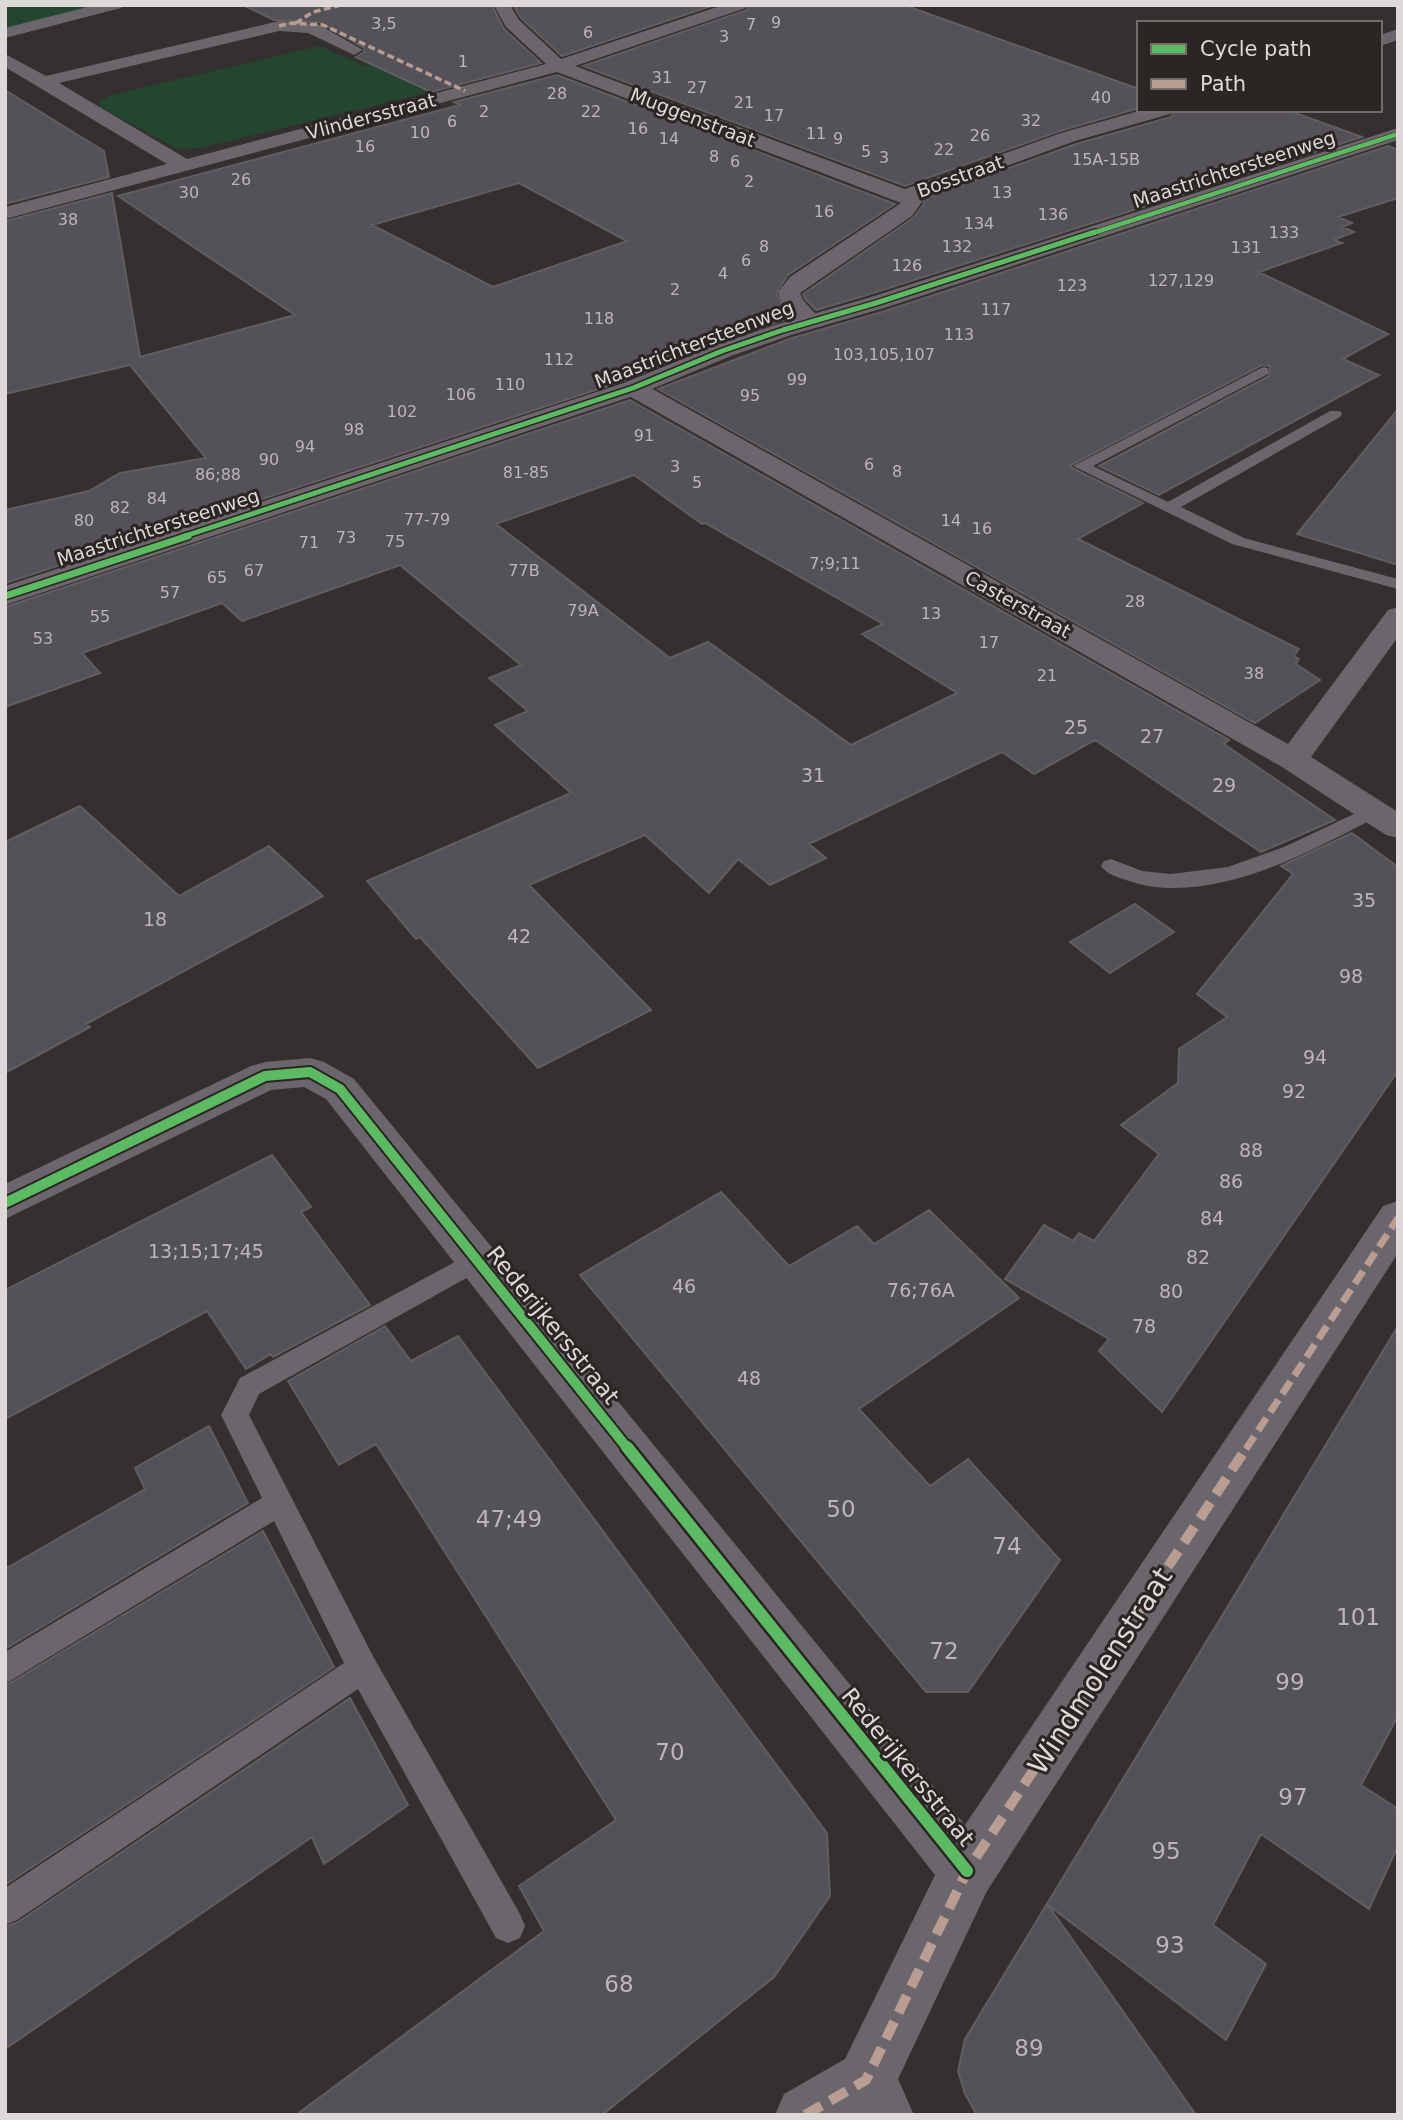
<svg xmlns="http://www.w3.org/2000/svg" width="1403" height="2120" font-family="'DejaVu Sans',sans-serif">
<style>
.green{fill:#24462e}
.building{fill:#545159;stroke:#605e5f;stroke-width:2;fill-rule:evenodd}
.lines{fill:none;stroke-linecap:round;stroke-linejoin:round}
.service{fill:#6a666b;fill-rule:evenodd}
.minor{fill:#6a666b;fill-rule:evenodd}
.secondary{fill:#6d676d;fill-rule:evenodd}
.quiet-far2{stroke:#b99d93;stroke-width:3.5;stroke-dasharray:7 3.5;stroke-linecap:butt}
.quiet-far1{stroke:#b99d93;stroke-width:7;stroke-dasharray:15 7;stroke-linecap:butt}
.quiet{stroke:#b99d93;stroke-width:10;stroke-dasharray:19 10;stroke-linecap:butt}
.cycleway-far4-casing{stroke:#2b2523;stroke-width:6}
.cycleway-far3-casing{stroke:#2b2523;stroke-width:8}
.cycleway-far2-casing{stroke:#2b2523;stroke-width:10}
.cycleway-far1-casing{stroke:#2b2523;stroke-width:14}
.cycleway-casing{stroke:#2b2523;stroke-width:17}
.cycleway-far4{stroke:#5cba63;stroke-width:4.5}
.cycleway-far3{stroke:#5cba63;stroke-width:5}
.cycleway-far2{stroke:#5cba63;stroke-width:7}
.cycleway-far1{stroke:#5cba63;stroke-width:10}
.cycleway{stroke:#5cba63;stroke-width:12}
.labels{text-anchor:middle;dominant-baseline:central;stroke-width:6;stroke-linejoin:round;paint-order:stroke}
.far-number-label{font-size:16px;fill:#bbb7b8}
.far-street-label{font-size:19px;fill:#ddd9d8;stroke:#2b2523}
.number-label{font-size:19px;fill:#bbb7b8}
.street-label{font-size:23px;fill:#ddd9d8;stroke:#2b2523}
.near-number-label{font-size:23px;fill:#bbb7b8}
.near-street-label{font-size:28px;fill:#ddd9d8;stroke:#2b2523}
</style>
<rect width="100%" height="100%" fill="#33302f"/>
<path class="green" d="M5 5H98L5 29Z
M319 46 365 66 399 57 459 85 201 148 178 149 100 107 99 101 112 95Z"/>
<path class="building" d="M243 5H492L504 29 541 63 431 92 356 57 364 52V48L319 22 274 20Z
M513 5H714L562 56 521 18Z
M750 5H904L1139 89V108L1060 131 905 186 583 66 747 10Z
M557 75 895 204 788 275 776 293 790 318 713 344 623 381 5 583V510L89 491 120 473 206 458 130 365 5 394V221L112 193 140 357 295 315 118 196 460 105 454 102ZM519 183 627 241 493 287 372 225Z
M5 90 104 151 109 177 5 204Z
M1174 110H1287L1362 137 867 295 816 310 805 299 803 294 913 218 924 204 923 199 1076 144 1171 117Z
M1388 146 1398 150V198L1338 217 1352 223 1342 227 1354 232 1334 240 1342 243 1259 272 1388 334 1343 359 1379 375 1159 495 1099 466 1269 376 1270 366 1262 365 1071 465 1072 468 1143 503 1078 539 1299 649 1294 656 1299 659 1296 664 1320 680 1255 723 658 389 792 338 885 311Z
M630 400 1229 740 1224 744 1335 820 1261 852 1095 740 1034 774 1002 752 809 844 826 858 770 885 738 859 709 893 645 835 529 885 651 1010 538 1068 420 937 416 939 367 881 571 793 495 725 528 711 489 678 521 665 400 565 242 621 222 603 82 653 100 673 5 707V607ZM634 475 702 524 705 523 883 624 862 634 957 693 851 745 708 642 670 658 496 524Z
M1398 409V565L1297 534Z
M80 806 179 896 269 846 323 896 86 1024 90 1027 5 1073V842Z
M1352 833 1398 867V1071L1162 1412 1099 1351 1109 1339 1005 1279 1044 1225 1073 1241 1079 1233 1094 1241 1159 1154 1121 1125 1178 1083 1179 1049 1227 1017 1197 994 1293 874 1281 866Z
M1135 904 1174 932 1110 973 1070 942Z
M272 1155 311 1207 301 1212 370 1305 273 1357 271 1354 246 1369 207 1311 5 1419V1290Z
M721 1192 789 1266 857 1226 874 1244 929 1210 1019 1298 859 1409 930 1486 968 1459 1060 1560 968 1692H926L580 1275Z
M385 1326 411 1361 458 1336 827 1833 830 1896 774 1977 602 2115H296L544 1931 519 1886 616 1820 376 1444 339 1465 288 1381Z
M1398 1326V1716L1361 1785 1398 1809V1846L1369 1909 1261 1834 1213 1925 1266 1964 1226 2040 1048 1905 1196 2115H977L965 2094 958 2071 965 2039Z
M209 1426 248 1503 5 1649V1569L145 1489 135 1468Z
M263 1531 334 1667 5 1885V1686Z
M350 1698 408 1805 324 1864 312 1837 5 2049V1927L18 1922Z"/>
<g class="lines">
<path class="service" d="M1263 367 1268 368V374L1093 466 1168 502 1330 411H1340L1342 414 1340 417 1181 507 1244 538 1398 579V589L1232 544 1073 466Z
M1373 805 1380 807 1383 811 1380 815C1310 852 1210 908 1129 881 1119 878 1106 874 1101 866L1104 861 1111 859 1142 871 1171 874 1228 867 1284 847Z
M477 1250 486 1253 490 1260 486 1267 259 1394 249 1415 374 1658 520 1914 525 1926 520 1938 508 1943 496 1938 358 1689 17 1920 5 1925V1888L344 1663 274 1521 5 1684V1652L262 1498 221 1415 240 1378Z"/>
<path class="minor" d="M95 5H123L121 8 5 38V28Z
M494 5H510L519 20 561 59 723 5H748L746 8 575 66 905 189 1061 133 1142 110H1172L1170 114 1075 141 919 198 922 202 912 216 800 293 803 300 821 320 818 325C799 330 783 309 778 292L790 277 901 203 557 72 5 219V207L167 164 5 67V54L46 76 279 21 318 24 363 50 354 55 308 33 279 31 59 83 187 159 546 64 506 27Z
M1398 29V40L1380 46V35Z
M633 381 642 383 1288 744 1388 610 1398 607V637L1311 757 1398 812V838L1386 835 1282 767 624 393 621 388 624 383Z
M310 1058 324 1062 354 1079 965 1825 1383 1206 1398 1201V1253L987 1891 898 2079 914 2115H775L784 2094 845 2059 935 1875 326 1099 304 1087 271 1090 5 1219V1184L251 1066 265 1062Z"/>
<path class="secondary" d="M1398 128V140L884 308 791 335 731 356 642 393 5 605V586L624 383 714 346 775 325 868 298Z"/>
<path class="quiet-far2" d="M296 23 313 12 341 5
M279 26 292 23 323 25 465 91"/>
<path class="quiet-far1" d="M1246 1449 1398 1218"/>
<path class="quiet" d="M805 2115 866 2080 967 1871 1247 1447"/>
<g class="cycleway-far4-casing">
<path id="cycleway-far4" d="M1090 234 1398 134"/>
</g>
<g class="cycleway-far3-casing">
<path id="cycleway-far3" d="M182 537 633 388 722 351 783 330 876 303 1095 232"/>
</g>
<g class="cycleway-far2-casing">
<path id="cycleway-far2" d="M5 596 188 536"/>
</g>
<g class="cycleway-far1-casing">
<path id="cycleway-far1" d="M5 1203 265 1076 310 1072 340 1089 628 1449"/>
</g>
<g class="cycleway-casing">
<path id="cycleway" d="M627 1447 967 1871"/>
</g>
<use href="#cycleway-far4" class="cycleway-far4"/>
<use href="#cycleway-far3" class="cycleway-far3"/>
<use href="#cycleway-far2" class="cycleway-far2"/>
<use href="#cycleway-far1" class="cycleway-far1"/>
<use href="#cycleway" class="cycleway"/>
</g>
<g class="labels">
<g class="far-number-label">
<text x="776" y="22">9</text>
<text x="384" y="23">3,5</text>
<text x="751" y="24">7</text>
<text x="588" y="32">6</text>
<text x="724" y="36">3</text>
<text x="463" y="61">1</text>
<text x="662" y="77">31</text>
<text x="697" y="87">27</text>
<text x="557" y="93">28</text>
<text x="1101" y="97">40</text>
<text x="744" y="102">21</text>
<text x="484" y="111">2</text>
<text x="591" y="111">22</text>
<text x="774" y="115">17</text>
<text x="1031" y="120">32</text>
<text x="452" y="121">6</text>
<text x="638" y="128">16</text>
<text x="420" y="132">10</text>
<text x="816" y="133">11</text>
<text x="980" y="135">26</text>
<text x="669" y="138">14</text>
<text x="838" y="138">9</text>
<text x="365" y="146">16</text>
<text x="944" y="149">22</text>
<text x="866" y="151">5</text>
<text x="714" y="156">8</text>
<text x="884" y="157">3</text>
<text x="1106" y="159">15A-15B</text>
<text x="735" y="161">6</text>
<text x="241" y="179">26</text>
<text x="749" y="181">2</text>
<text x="189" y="192">30</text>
<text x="1002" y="192">13</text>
<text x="824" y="211">16</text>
<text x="1053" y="214">136</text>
<text x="68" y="219">38</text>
<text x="979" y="223">134</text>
<text x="1284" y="232">133</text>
<text x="764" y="246">8</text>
<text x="957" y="246">132</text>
<text x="1246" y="247">131</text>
<text x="746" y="260">6</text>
<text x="907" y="265">126</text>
<text x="723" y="273">4</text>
<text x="1181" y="280">127,129</text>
<text x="1072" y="285">123</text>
<text x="675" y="289">2</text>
<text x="996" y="309">117</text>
<text x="599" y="318">118</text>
<text x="959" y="334">113</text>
<text x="884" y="354">103,105,107</text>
<text x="559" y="359">112</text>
<text x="797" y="379">99</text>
<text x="510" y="384">110</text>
<text x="461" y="394">106</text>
<text x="750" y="395">95</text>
<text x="402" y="411">102</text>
<text x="354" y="429">98</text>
<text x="644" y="435">91</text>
<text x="305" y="446">94</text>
<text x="269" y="459">90</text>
<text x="869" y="464">6</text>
<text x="675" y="466">3</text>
<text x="897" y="471">8</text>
<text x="526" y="472">81-85</text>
<text x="218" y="474">86;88</text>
<text x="697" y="482">5</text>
<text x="157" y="498">84</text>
<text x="120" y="507">82</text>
<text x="427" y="519">77-79</text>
<text x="84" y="520">80</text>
<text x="951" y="520">14</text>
<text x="982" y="528">16</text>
<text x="346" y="537">73</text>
<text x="395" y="541">75</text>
<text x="309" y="542">71</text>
<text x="835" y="563">7;9;11</text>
<text x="254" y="570">67</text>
<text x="524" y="570">77B</text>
<text x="217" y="577">65</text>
<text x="170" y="592">57</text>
<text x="1135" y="601">28</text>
<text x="583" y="610">79A</text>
<text x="931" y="613">13</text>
<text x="100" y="616">55</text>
<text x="43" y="638">53</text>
<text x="989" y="642">17</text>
<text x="1254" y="673">38</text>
<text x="1047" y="675">21</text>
</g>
<g class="far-street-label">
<text transform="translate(371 116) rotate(-15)">Vlindersstraat</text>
<text transform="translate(693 117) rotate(21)">Muggenstraat</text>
<text transform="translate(1234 169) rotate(-18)">Maastrichtersteenweg</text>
<text transform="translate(960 176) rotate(-20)">Bosstraat</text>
<text transform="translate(694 344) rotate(-21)">Maastrichtersteenweg</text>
<text transform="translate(158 527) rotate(-18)">Maastrichtersteenweg</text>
<text transform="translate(1018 604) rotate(29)">Casterstraat</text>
</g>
<g class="number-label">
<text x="1076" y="727">25</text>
<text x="1152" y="736">27</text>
<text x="813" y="775">31</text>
<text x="1224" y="785">29</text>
<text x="1364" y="900">35</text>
<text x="155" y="919">18</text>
<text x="519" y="936">42</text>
<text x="1351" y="976">98</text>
<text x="1315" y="1057">94</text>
<text x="1294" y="1091">92</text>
<text x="1251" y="1150">88</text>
<text x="1231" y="1181">86</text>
<text x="1212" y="1218">84</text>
<text x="206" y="1251">13;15;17;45</text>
<text x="1198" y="1257">82</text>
<text x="684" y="1286">46</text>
<text x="921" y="1290">76;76A</text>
<text x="1171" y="1291">80</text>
<text x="1144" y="1326">78</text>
<text x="749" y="1378">48</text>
</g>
<g class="street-label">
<text transform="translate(553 1325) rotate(51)">Rederijkersstraat</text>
<text transform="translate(908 1767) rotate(51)">Rederijkersstraat</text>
</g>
<g class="near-number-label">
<text x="841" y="1509">50</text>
<text x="509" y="1519">47;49</text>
<text x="1007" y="1546">74</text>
<text x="1358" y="1617">101</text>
<text x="944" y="1651">72</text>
<text x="1290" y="1682">99</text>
<text x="670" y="1752">70</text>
<text x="1293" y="1797">97</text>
<text x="1166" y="1851">95</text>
<text x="1170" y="1945">93</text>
<text x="619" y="1984">68</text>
<text x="1029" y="2048">89</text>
</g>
<g class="near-street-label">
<text transform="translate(1100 1671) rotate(-57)">Windmolenstraat</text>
</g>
</g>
<rect width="1403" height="2120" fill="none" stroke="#ddd9d8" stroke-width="14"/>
<rect x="1137" y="21" width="245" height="91" fill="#2b2523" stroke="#726d6b" stroke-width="2"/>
<rect x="1151" y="44" width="35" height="10" fill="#5cba63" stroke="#726d6b" stroke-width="2"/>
<text x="1200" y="56" font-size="21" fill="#ddd9d8">Cycle path</text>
<rect x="1151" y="79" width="35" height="10" fill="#b99d93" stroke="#726d6b" stroke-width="2"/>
<text x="1200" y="91" font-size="21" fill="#ddd9d8">Path</text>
</svg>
